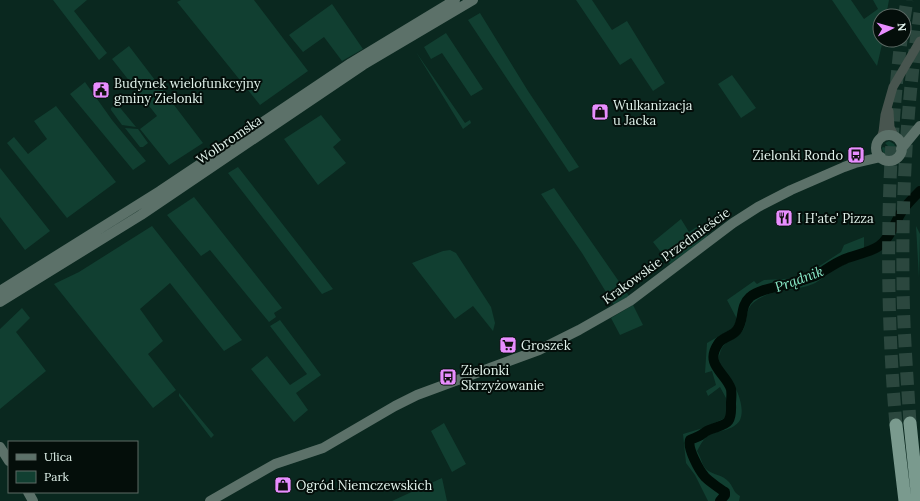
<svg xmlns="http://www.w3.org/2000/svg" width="920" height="501" font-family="Lora,serif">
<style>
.green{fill:#113f31}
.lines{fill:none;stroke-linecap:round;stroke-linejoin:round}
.river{stroke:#000d07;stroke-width:10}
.motorway-tunnel{stroke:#2b473e;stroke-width:13;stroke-dasharray:13 6;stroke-linecap:butt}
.tertiary{stroke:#48554f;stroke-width:9}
.secondary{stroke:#5c7169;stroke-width:10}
.motorway{stroke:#7a9a8e;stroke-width:13}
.labels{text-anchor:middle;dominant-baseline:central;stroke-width:4;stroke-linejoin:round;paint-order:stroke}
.poi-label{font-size:13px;fill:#e3f4ed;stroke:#040e0a;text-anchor:start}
.street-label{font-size:13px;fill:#e3f4ed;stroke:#040e0a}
.water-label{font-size:14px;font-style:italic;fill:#89e8c7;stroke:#040e0a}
</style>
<rect width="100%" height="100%" fill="#0a281f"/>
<path class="green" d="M53 0H87L74 11 107 53 99 60Z
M181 0H254L308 71 260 105 177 2Z
M576 0H592L612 30 627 21 665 83 653 91 631 58 620 65Z
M832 0H851L864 19 878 9 873 0H889L886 16H880V40H883L877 66Z
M332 4 363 49 342 61 324 37 303 52 289 35Z
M480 13 528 91 579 167 569 172 468 20Z
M446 33 483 89 471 96 442 53 431 59 424 47Z
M129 46 203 143 169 165 140 129 157 116 112 59Z
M416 52 465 123 470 120 471 123 463 129Z
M732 75 756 108 741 118 718 84Z
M85 82 112 120 146 161 133 170 70 94Z
M117 104 136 127 122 125 111 110V108Z
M56 106 116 182 67 218 7 143 14 137 28 154 47 139 34 121Z
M321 115 341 140 333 147 346 163 318 185 284 139Z
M125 128 138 129 148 143 143 147H140Z
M889 141 894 144 896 148 893 153 888 155 883 152 882 148 883 147 887 148 888 146 885 143Z
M238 167 333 289 322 294 228 173Z
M0 168 50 231 25 250 0 217Z
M554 188 629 296 614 305 582 253 541 194Z
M194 197 282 308 274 313 276 317 269 322 210 250 201 256 167 215Z
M681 219 689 232 701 224 708 237 670 264 653 242Z
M152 226 242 340 224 351 170 283 140 309 163 341 148 354 176 390 153 408 54 284 79 272Z
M916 226 920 234 919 278Z
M864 237V256C853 260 843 265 833 270 827 274 820 281 813 284 793 292 770 288 753 303 744 311 749 324 741 333 733 342 724 339 720 353 719 356 718 358 719 361 722 370 728 374 732 382 738 391 745 409 740 420 734 431 717 430 708 436 703 439 700 446 697 451 701 457 702 466 707 470 713 475 722 474 729 482 734 488 733 492 740 496L739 501H708L695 475 686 463 683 434 703 428 725 418 728 412 726 398 720 387 708 396 706 391 716 385 712 371 705 373 707 343 733 328 737 319 727 300 754 281 757 284 764 280 801 278 841 252 844 245Z
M450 250 456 253 491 307 495 323 493 331 473 306 455 319 412 263 443 251Z
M633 305 643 325 620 335 611 318Z
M22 308 30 318 16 332 46 371 0 409V329Z
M280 320 321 375 296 393 308 410 294 422 251 369 267 356 290 385 307 374 270 326Z
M179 393 214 435 211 438 179 396Z
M444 423 466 464 452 472 431 431Z
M442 478 447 501H392Z"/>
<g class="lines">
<path class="river" d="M720 501 725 495V492C721 490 708 480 705 477 699 470 687 448 690 440 694 438 698 437 701 435 704 433 706 431 709 430 726 423 732 426 731 404 731 399 732 394 731 389 726 373 704 365 718 344 722 337 732 337 737 330 745 319 739 307 750 297 761 288 780 287 793 283 801 280 811 278 819 274 827 269 835 263 845 259 855 255 871 252 879 246 890 239 895 222 902 211 907 204 914 197 920 191"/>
<path class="motorway-tunnel" d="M904 19 907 0
M910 423C907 375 903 327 903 278 902 190 907 100 920 13
M896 425C885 297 886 168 901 40"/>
<path class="tertiary" d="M889 111 890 127 894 136
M881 138 883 132 885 115 893 87 920 41"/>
<path class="secondary" d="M876 148a13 13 0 1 1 26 0a13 13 0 1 1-26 0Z
M901 149 920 126
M0 291 160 191 351 63 455 0
M0 302 141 215 363 65 473 0
M0 447 9 461
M28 492 33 501
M210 501 275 464 323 448 395 406 417 395 539 350 579 330 630 301 733 223 758 207 791 190 844 167 855 163 881 157"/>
<path class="motorway" d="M910 423 918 501
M896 425 905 501"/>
</g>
<defs>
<g id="civic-square" transform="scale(0.9)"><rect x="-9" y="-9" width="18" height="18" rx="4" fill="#e88eff" stroke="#040e0a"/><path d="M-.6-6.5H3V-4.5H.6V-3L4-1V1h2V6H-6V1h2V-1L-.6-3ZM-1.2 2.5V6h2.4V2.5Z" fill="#111"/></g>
<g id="shop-square" transform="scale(0.9)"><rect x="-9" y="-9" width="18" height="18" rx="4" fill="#e88eff" stroke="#040e0a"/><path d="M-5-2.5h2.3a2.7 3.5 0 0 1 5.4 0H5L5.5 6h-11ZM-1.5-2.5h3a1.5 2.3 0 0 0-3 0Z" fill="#111"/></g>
<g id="bus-square" transform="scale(0.9)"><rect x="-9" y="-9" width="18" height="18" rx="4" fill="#e88eff" stroke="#040e0a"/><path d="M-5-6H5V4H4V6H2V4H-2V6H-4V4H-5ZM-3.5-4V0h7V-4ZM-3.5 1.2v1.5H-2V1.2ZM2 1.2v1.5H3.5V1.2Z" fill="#111"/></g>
<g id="restaurant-square" transform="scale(0.9)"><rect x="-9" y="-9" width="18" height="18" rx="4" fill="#e88eff" stroke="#040e0a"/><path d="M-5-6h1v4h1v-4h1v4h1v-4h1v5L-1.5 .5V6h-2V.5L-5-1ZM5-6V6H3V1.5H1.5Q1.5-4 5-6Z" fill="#111"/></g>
<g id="supermarket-square" transform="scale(0.9)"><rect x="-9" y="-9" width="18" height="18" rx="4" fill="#e88eff" stroke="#040e0a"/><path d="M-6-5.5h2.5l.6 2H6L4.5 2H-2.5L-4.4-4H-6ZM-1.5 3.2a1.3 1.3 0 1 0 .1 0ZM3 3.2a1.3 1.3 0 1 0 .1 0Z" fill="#111"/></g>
</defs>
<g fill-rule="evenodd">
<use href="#civic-square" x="101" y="90"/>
<use href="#shop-square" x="600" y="112"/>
<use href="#bus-square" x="856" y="155"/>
<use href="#restaurant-square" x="784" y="218"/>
<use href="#supermarket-square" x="508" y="345"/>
<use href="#bus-square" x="448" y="377"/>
<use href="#shop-square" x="283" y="485"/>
</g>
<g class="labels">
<g class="poi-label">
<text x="114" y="83">Budynek wielofunkcyjny<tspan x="114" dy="15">gminy Zielonki</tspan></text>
<text x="613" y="105">Wulkanizacja<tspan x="613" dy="15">u Jacka</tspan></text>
<text x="843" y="155" text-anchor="end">Zielonki Rondo</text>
<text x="797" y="218">I H'ate' Pizza</text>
<text x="521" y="345">Groszek</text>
<text x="461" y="370">Zielonki<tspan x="461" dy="15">Skrzyżowanie</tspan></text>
<text x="296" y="485">Ogród Niemczewskich</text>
</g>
<g class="street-label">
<text transform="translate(229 140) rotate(-34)">Wolbromska</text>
<text transform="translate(666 256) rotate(-36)">Krakowskie Przedmieście</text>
</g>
<g class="water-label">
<text transform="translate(799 279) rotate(-20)">Prądnik</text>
</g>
</g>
<rect x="8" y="441" width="130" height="52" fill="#040e0a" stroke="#5d6a65"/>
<rect x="16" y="454" width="20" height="6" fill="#5c7169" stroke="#5d6a65"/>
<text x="44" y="461" font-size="12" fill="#e3f4ed">Ulica</text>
<rect x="16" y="471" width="20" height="12" fill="#113f31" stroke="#5d6a65"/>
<text x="44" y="481" font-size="12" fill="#e3f4ed">Park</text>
<g transform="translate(892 28) rotate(84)"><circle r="19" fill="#040e0a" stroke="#5d6a65"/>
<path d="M0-3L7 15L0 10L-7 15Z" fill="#e88eff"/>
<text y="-6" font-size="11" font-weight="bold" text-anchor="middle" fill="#e3f4ed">N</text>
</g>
</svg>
